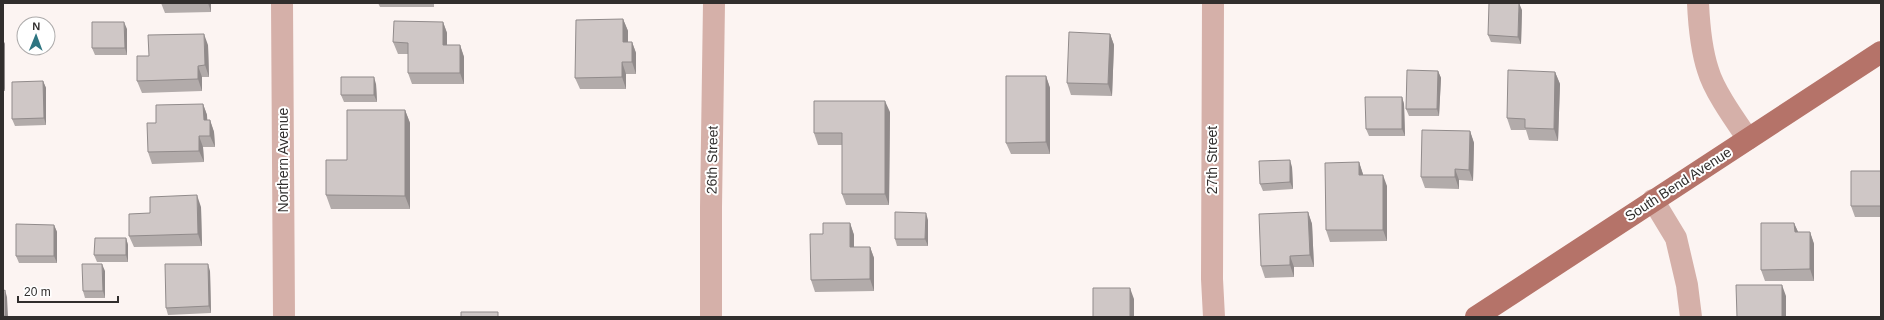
<svg xmlns="http://www.w3.org/2000/svg" width="1884" height="320" font-family="Helvetica,sans-serif">
<style>
.lines{fill:none;stroke-linecap:round;stroke-linejoin:round}
.minor{stroke:#d5b0a9;stroke-width:22}
.major{stroke:#b57369;stroke-width:22}
.wall{fill:#b2abaa}
.shaded-wall{fill:#918b8b}
.building{fill:#cfc7c6;stroke:#918b8b}
.labels{text-anchor:middle;dominant-baseline:central;stroke-width:4;stroke-linejoin:round;paint-order:stroke}
.street-label{font-size:14px;fill:#312e2d;stroke:#fff}
</style>
<rect width="100%" height="100%" fill="#fcf4f2"/>
<g class="lines">
<path class="minor" d="M282 3 284 317
M1213 3 1212 279 1214 317
M1698 3C1699 25 1701 49 1708 70 1714 91 1735 120 1748 139
M1653 200 1676 238 1687 285 1691 317
M711 317V207L714 3"/>
<path class="major" d="M1476 317 1881 52"/>
</g>
<path class="wall" d="M161 3H211V12L165 13Z
M378 3H434V7H380Z
M1522 10 1521 44 1491 42 1488 35Z
M623 19 628 31V42H632L636 53V74H626V89H580L575 78Z
M443 22 447 33V45H460L464 57V84H412L408 73V54H398L393 42Z
M127 29V55H95L92 48Z
M1110 34 1114 45 1112 96 1071 95 1067 83Z
M3 40 5 44V91H3Z
M208 45 209 77H202V91L142 93 137 81 149 56Z
M1438 71 1441 78 1439 116H1409L1406 109Z
M1555 72 1560 84 1558 141 1529 140 1526 130H1511L1507 118Z
M1046 76 1050 88V154H1011L1006 143Z
M43 81 46 88V125L15 126 12 119Z
M376 84 377 102H344L341 95Z
M1402 97 1404 104 1405 136H1369L1366 129Z
M203 104 207 115V120H210L214 132 215 147H203L204 162 152 164 148 152 156 123Z
M405 110 410 123V209H331L326 195 347 160Z
M890 112 889 205H846L842 194V145H818L814 133Z
M1470 131 1474 143 1473 181 1459 180V189L1425 188 1421 177Z
M1359 162 1363 175 1387 186V241L1330 242 1326 230Z
M1292 167 1293 189 1263 191 1260 184Z
M1881 171V217H1855L1851 206Z
M201 207 202 246 134 247 129 236 150 213Z
M1308 212 1312 224 1314 267H1294V277L1265 278 1261 266Z
M928 220V246H897L895 239Z
M850 223 854 235V247H870L874 258V291L815 292 811 280 823 234Z
M1794 223 1798 232H1810L1814 244V281H1765L1761 270Z
M54 225 57 232V263H19L16 256Z
M126 238 128 245V262H97L94 255Z
M105 271V298H85L83 291Z
M210 271 211 313 168 315 166 308Z"/>
<path class="shaded-wall" d="M3 3H4V17L3 16Z
M208 3H211V12Z
M1519 3 1522 10 1521 44 1518 37Z
M623 19 628 31V54L623 42Z
M124 22 127 29V55L125 48Z
M443 22 447 33V56L443 45Z
M204 34 208 45 209 77 205 65Z
M1110 34 1114 45 1112 96 1108 84Z
M3 40 5 44V91L3 86Z
M632 42 636 53V74L632 62Z
M460 45 464 57V84L460 73Z
M622 62 626 74V89L622 77Z
M198 66 202 77V91L198 79Z
M1438 71 1441 78 1439 116 1437 109Z
M1555 72 1560 84 1558 141 1554 129Z
M1046 76 1050 88V154L1046 142Z
M374 77 376 84 377 102 374 95Z
M43 81 46 88V125L44 118Z
M1402 97 1404 104 1405 136 1402 129Z
M885 101 890 112 889 205 885 194Z
M203 104 207 115 208 132 204 120Z
M405 110 410 123V209L405 196Z
M210 120 214 132 215 147 210 136Z
M1470 131 1474 143 1473 181 1469 170Z
M199 136 203 147 204 162 199 151Z
M1290 160 1292 167 1293 189 1290 182Z
M1359 162 1363 174V187L1359 175Z
M1455 169 1459 180V189L1455 177Z
M1383 175 1387 186V241L1383 230Z
M197 195 201 207 202 246 198 234Z
M1308 212 1312 224 1314 267 1310 255Z
M926 213 928 220V246L925 239Z
M850 223 854 235V259L850 247Z
M1794 223 1799 234 1795 232Z
M54 225 57 232V263L54 256Z
M1810 232 1814 244V281L1810 269Z
M126 238 128 245V262L126 255Z
M870 247 874 258V291L870 279Z
M1290 256 1294 267V277L1290 265Z
M102 264 105 271V298L103 291Z
M208 264 210 271 211 313 209 306Z
M1782 285 1786 296V317H1782Z
M1130 288 1134 299V317H1130Z
M5 290 7 297 8 317H6L5 316Z"/>
<path class="building" d="M1489 3H1519L1518 37 1488 35Z
M623 19V42H632V62H622V77L575 78 576 20Z
M394 21 443 22V45H460V73H408V43L393 42Z
M92 22H124L125 48H92Z
M1069 32 1110 34 1108 84 1067 83Z
M204 34 205 65 198 66V79L137 81V56H149L148 35Z
M1407 70 1438 71 1437 109H1406Z
M1508 70 1555 72 1554 129 1525 128V119L1507 118Z
M1006 76H1046V142L1006 143Z
M341 77H374V95H341Z
M43 81 44 118 12 119V82Z
M1365 97H1402V129H1366Z
M814 101H885V194H842V133H814Z
M203 104 204 120H210V136H199V151L148 152 147 123H156V105Z
M347 110H405V196L326 195V160H347Z
M1422 130 1470 131 1469 170 1455 169V177H1421Z
M1290 160V182L1260 184 1259 161Z
M1359 162V175H1383V230H1326L1325 163Z
M1851 171H1881V206H1851Z
M197 195 198 234 129 236V214L150 213V197Z
M895 212 926 213 925 239H895Z
M1308 212 1310 255 1290 256V265L1261 266 1259 214Z
M823 223H850V247H870V279L811 280 810 234H823Z
M1761 223H1794L1795 232H1810V269L1761 270Z
M16 224 54 225V256H16Z
M95 238H126V255H94Z
M82 264H102L103 291H83Z
M165 264H208L209 306 166 308Z
M1736 285H1782V317H1737Z
M1093 288H1130V317H1093Z
M5 290V316H3V291Z
M461 312H498V317H461Z"/>
<g class="labels">
<g class="street-label">
<text transform="translate(283 160) rotate(-90)">Northern Avenue</text>
<text transform="translate(712 160) rotate(-89)">26th Street</text>
<text transform="translate(1212 160) rotate(-90)">27th Street</text>
<text transform="translate(1678 184) rotate(-33)">South Bend Avenue</text>
</g>
</g>
<rect width="1884" height="320" fill="none" stroke="#312e2d" stroke-width="8"/>
<g transform="translate(36 36) rotate(1)"><circle r="19" fill="#ffffff" stroke="#adabab"/>
<path d="M0-3L7 15L0 10L-7 15Z" fill="#2e7581"/>
<text y="-6" font-size="11" font-weight="bold" text-anchor="middle" fill="#312e2d">N</text>
</g>
<path d="M18 296v6h100v-6" fill="none" stroke="#312e2d" stroke-width="2"/>
<text x="24" y="296" font-size="12" fill="#312e2d" stroke="#ffffff" stroke-width="3" paint-order="stroke">20 m</text>
</svg>
